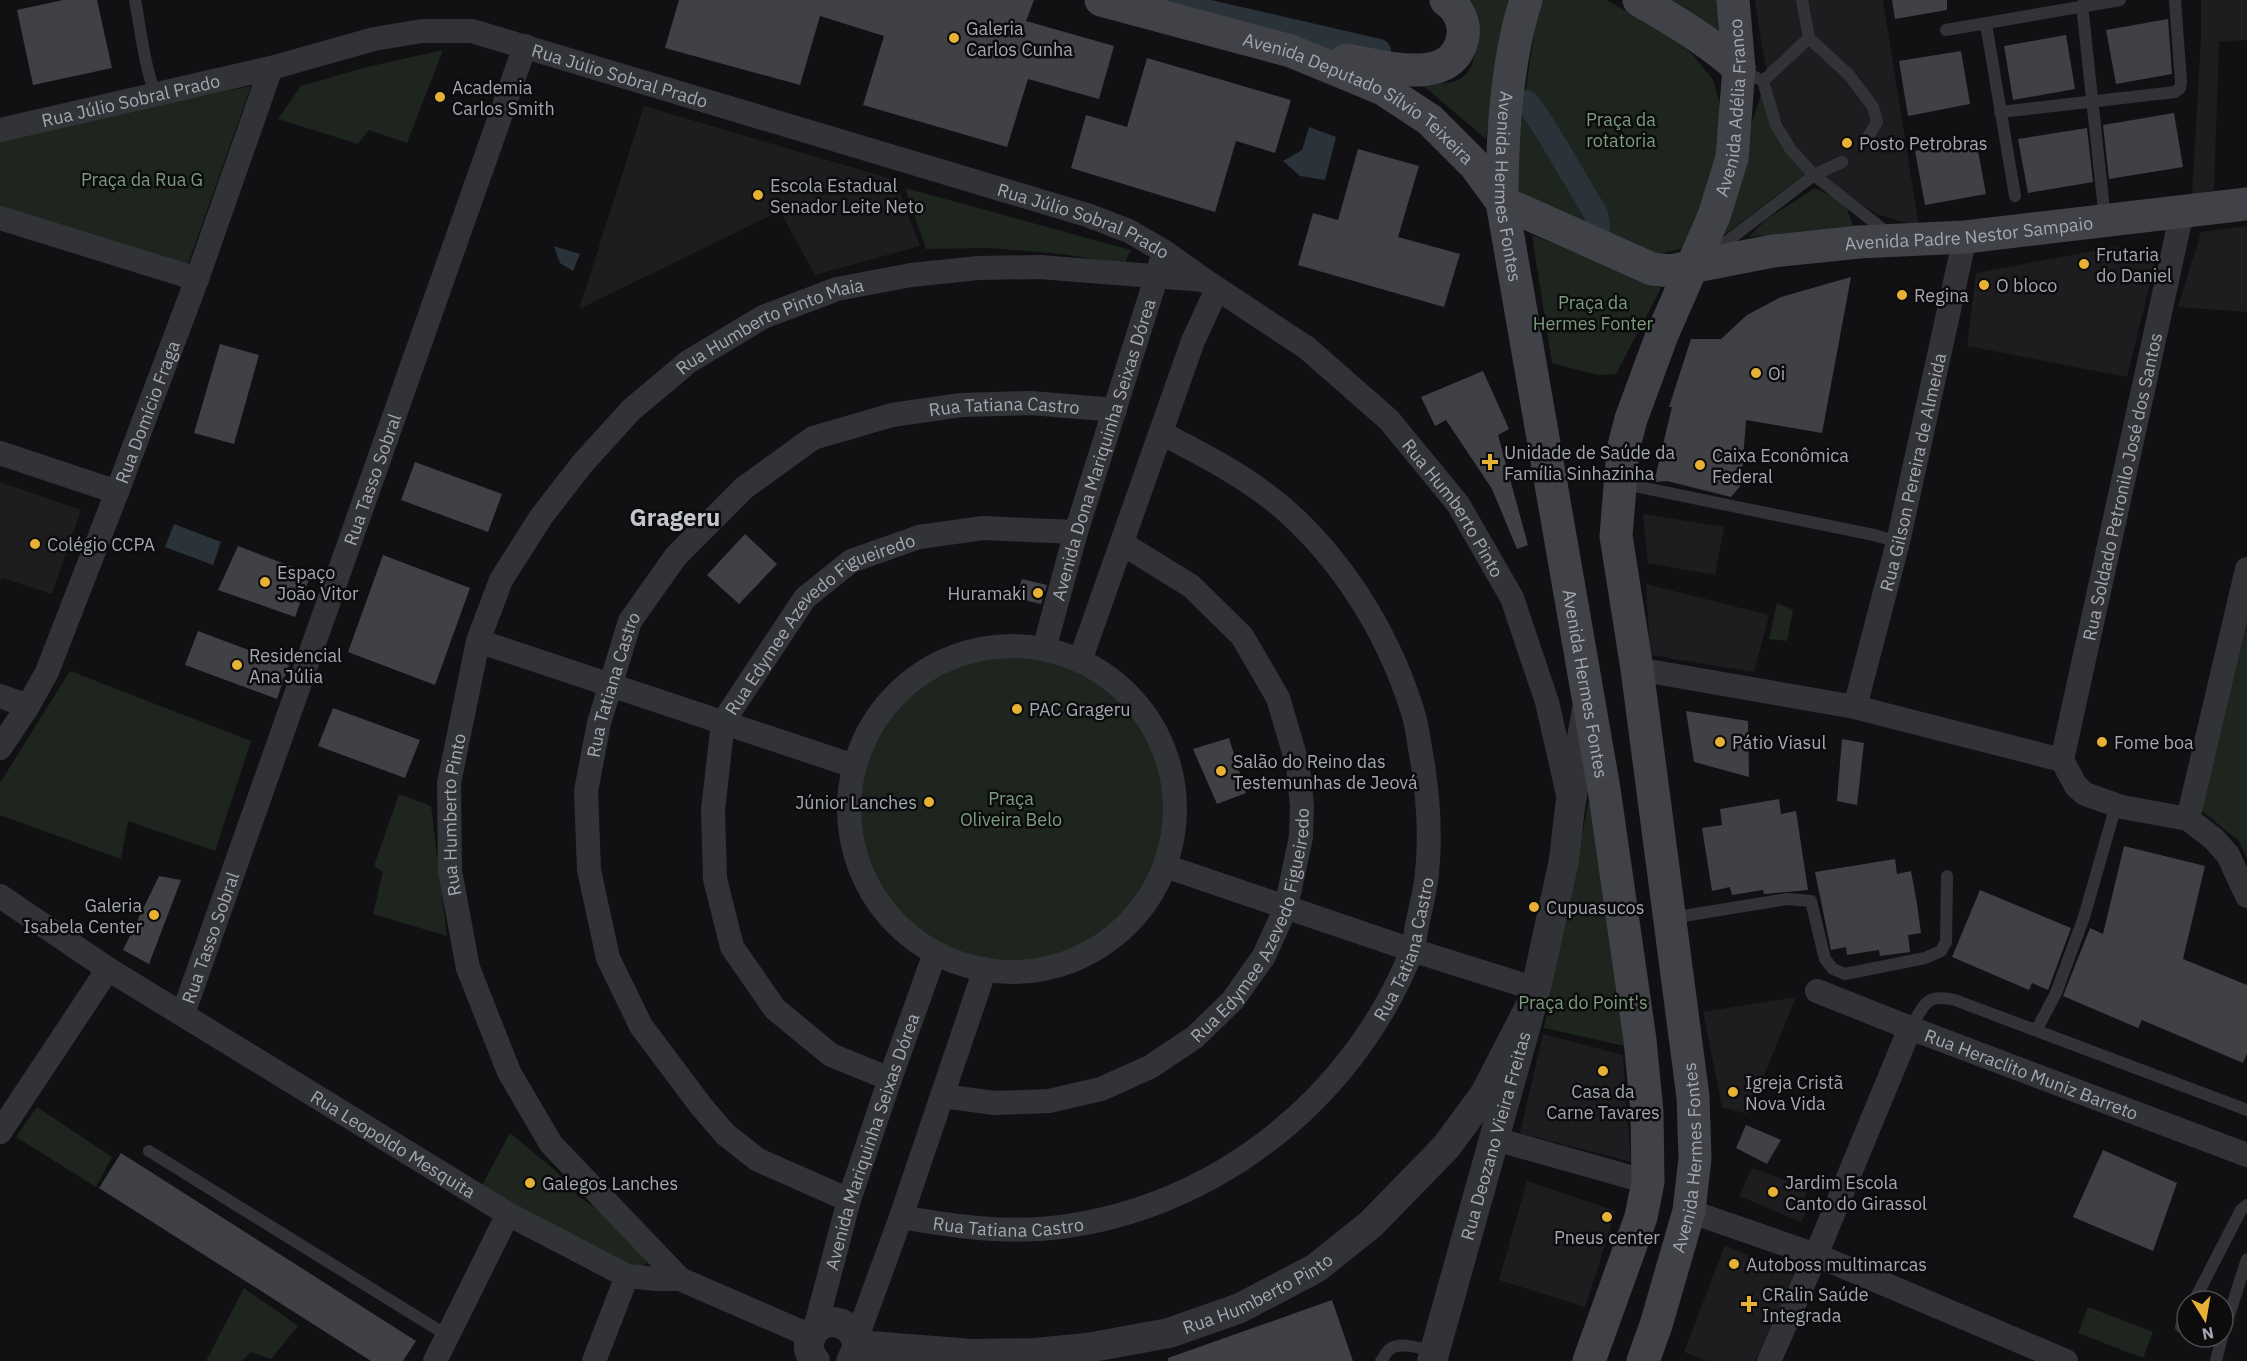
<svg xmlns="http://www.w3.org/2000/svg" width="2247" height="1361" font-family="'IBM Plex Sans',sans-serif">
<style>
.built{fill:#1d1d1f}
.green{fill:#1e251f}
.water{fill:#2b333a}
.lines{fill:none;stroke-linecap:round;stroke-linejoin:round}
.canal{stroke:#2b333a;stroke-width:24}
.building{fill:#404145}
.service{stroke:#323337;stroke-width:12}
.minor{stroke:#323337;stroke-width:24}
.tertiary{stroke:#323337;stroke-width:30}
.secondary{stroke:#414247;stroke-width:33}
.poi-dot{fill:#e6b135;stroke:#0c0c0d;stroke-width:2}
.labels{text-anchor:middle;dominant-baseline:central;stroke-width:5;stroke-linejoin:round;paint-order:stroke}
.poi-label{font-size:18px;fill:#a3a7b2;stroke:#0c0c0d;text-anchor:start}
.street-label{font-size:18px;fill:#a3a7b2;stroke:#0c0c0d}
.park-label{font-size:18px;fill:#7b9d7e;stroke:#0c0c0d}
.district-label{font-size:24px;font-weight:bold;fill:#c4c6cf;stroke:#0c0c0d}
</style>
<rect width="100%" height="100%" fill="#111113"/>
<path class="built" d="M1755 0H1883L1919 227 1877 214 1814 175 1790 138 1775 107 1762 48Z
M2201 0H2247V40L2219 42 2214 190 2192 195 2201 38Z
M644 106 895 180 920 246 815 275 780 211 579 309Z
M2247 226V312L2178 307 2201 232Z
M2114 247 2157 255 2127 377 1967 346 1976 273Z
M0 482 81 510 52 594 2 578 0 581Z
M1643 514 1724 527 1715 575 1648 563Z
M1646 584 1769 615 1754 672 1650 655Z
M1796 997 1748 1114 1722 1107 1703 1012Z
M1543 1034 1623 1055 1631 1162 1520 1133Z
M1752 1168 1807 1188 1804 1200 1810 1207 1801 1222 1739 1196Z
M1527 1181 1616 1211 1585 1307 1499 1280Z
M1725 1245 1796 1276 1755 1361H1707L1684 1352Z"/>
<path class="green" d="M1465 0H1510L1486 139 1418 81C1443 85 1467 87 1474 58 1477 50 1479 39 1477 30 1475 20 1469 10 1465 0Z
M1543 0H1606L1673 37 1694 56 1713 80 1723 113 1717 163 1703 212 1683 248 1655 255 1574 224 1514 188 1522 115 1537 14Z
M1668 0H1723V36L1704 20Z
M443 50 407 143 369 130 358 144 278 119 301 86 363 68Z
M251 86 187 267 0 208V137Z
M1761 95 1806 173 1712 244Z
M905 188 1131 250 1124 264 1063 254 991 248 926 249Z
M1815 188 1845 203 1853 226 1749 237 1767 219Z
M1532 235 1661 288 1616 374 1597 375 1552 363Z
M2247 584V858L2239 841 2196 806Z
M1777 603 1793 610 1787 641 1769 639Z
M854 808a156 156 0 1 1 312 0a156 156 0 1 1-312 0Z
M70 671 251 741 215 851 128 821 121 859 0 815V783Z
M399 794 431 806 447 936 373 914 383 872 374 866Z
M1589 799 1625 1046 1544 1028Z
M37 1107 112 1157 96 1187 16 1137Z
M510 1133 556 1171 579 1197 636 1234 647 1263 637 1268 627 1265 481 1187Z
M244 1288 298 1326 271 1359 251 1352 242 1361H206Z
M2088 1307 2153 1332 2143 1358 2078 1333Z"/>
<path class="water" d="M1309 127 1336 137 1325 180 1300 176 1283 161 1302 150Z
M554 246 580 254 573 271 560 263Z
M174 524 221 542 213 565 165 547Z"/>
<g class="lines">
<path class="canal" d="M1169 0 1201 10 1379 51
M1527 102 1545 128 1596 214 1598 227"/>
</g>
<path class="building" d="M63 0H97L112 68 33 85 17 10Z
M679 0H1034L1026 21 1114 46 1099 99 1028 79 1007 147 863 105 884 36 820 16 800 85 665 48Z
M1892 0H1947V10L1895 19Z
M2168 19 2172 74 2116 84 2106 30Z
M2066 35 2075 89 2013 100 2004 46Z
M1961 51 1970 104 1908 116 1899 61Z
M1147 58 1291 100 1275 153 1236 141 1215 212 1071 168 1086 115 1127 127Z
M2174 113 2183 167 2109 179 2103 125Z
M2087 128 2093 182 2028 193 2018 139Z
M1976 140 1986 194 1925 205 1915 151Z
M1358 149 1419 166 1398 237 1460 254 1444 307 1298 265 1313 213 1338 220Z
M1851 277 1822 433 1746 420 1741 485 1731 497 1667 481 1654 482 1672 407H1669L1691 339H1721L1747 315 1781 297Z
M220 344 259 355 234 444 194 433Z
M1483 371 1509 429 1498 435 1528 545 1517 549 1492 489 1446 420 1435 426 1421 397Z
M415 462 502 494 488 532 401 500Z
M745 534 777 564 739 604 707 575Z
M238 546 311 574 295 617 218 590Z
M383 555 470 588 435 685 348 652Z
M1022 579 1047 585 1041 604 1016 598Z
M198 631 289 665 277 699 185 665Z
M333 708 420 740 405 778 318 746Z
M1686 711 1748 721 1749 777 1694 762Z
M1229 738 1246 793 1217 804 1193 749Z
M1842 739 1864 743 1857 805 1837 801Z
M1779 799 1781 814 1796 811 1808 890 1764 894 1763 890 1732 895 1730 887 1712 891 1702 828 1722 825 1720 809Z
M2124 846 2205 866 2183 959 2247 985V1053L2243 1063 2142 1020 2138 1028 2063 996 2090 928 2103 934Z
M1895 859 1897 874 1911 871 1917 904 1921 933 1908 935 1910 952 1880 956 1879 950 1847 955 1846 947 1831 950 1815 872Z
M159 876 181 880 149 964 123 950Z
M1980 890 2071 928 2048 990 2032 983 2029 990 1952 957Z
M1746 1125 1781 1140 1767 1164 1736 1148Z
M2103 1150 2177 1183 2153 1251 2073 1217Z
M121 1153 416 1341 403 1361H371L99 1188Z
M1332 1300 1353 1361H1168V1358Z"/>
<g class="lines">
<path class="service" d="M135 0C141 31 144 64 155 93
M1802 0 1809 38 1849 75 1873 107 1877 122 1868 137
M2082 5 2105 219
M1986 24 2015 196
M1946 30 2120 0
M1763 81 1809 38
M2000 112 2175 92 2180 88 2181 82 2175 0
M1842 162 1814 175 1889 234
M1713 252 1814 175 1791 150 1776 125 1763 81 1740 69
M1620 483 1874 535 1898 542
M1671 918 1787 899 1811 901 1825 959 1833 969 1845 974 1925 958 1941 951 1946 942 1947 876
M1910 1028C1925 1005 1925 993 1955 1000L2247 1110
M2037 1029 2056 993 2084 917 2116 805
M149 1151 448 1336
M2194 1301 2241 1210 2247 1205
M2181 1327 2187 1314
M2223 1334 2247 1259
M1381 1361C1384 1357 1386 1352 1390 1349 1400 1341 1422 1349 1434 1351
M2216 1361 2222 1337"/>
<g class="minor">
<path id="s1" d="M0 130 271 68 374 39 422 31H472L1087 215 1129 231 1165 252 1204 280 1307 348 1389 420 1458 504 1512 598 1547 702 1569 799"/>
<path d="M0 218 197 279"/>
<path d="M0 453 117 492"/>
<path d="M478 641 854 766"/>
<circle cx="1012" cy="809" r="163"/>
<path id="s2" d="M1044 649 1076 532 1161 262"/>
<path d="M1080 661 1193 341 1217 289"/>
<path d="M1637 669 1855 707 2062 760 2076 786 2085 794 2122 807 2188 819 2214 839 2228 855 2247 896"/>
<path d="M0 696 28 706"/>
<path id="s3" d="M1855 707 1898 542 1965 237"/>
<path id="s4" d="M0 748 28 706 47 672 117 492 197 279 271 68"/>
<path id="s5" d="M2062 760 2182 212"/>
<path d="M2188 819 2247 569"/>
<path d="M1165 866 1412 950 1536 989"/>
<path id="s6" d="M0 896 108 969 508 1214 627 1276 656 1279H680L811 1336"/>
<path id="s7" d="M1817 991 1910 1028 2247 1155"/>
<path id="s8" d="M183 1014 525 46"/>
<path id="s9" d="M890 1079 831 1055 775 1009 732 947 715 879 713 810 723 722 805 598 851 561 919 537 983 528 1076 532"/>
<path id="s10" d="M942 1096 995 1103 1049 1101 1101 1089 1150 1067 1195 1037 1233 1000 1264 956 1286 907 1301 837 1302 806 1298 766 1278 698 1242 636 1191 586 1123 544"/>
<path d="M0 1132 108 969"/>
<path d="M1495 1139 1648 1182"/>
<path id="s11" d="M849 1200 758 1160 725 1134 701 1106 641 1026 608 958 589 870 586 791 599 723 630 621 676 556 744 488 813 438 892 415 961 405 1031 403 1115 410"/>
<path d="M1689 1211 1816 1255 2066 1361"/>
<path id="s12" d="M901 1217C947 1225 992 1232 1039 1229 1204 1217 1350 1105 1411 953 1415 942 1416 928 1419 916 1422 902 1426 887 1427 873 1431 835 1428 796 1422 759 1419 745 1418 730 1414 716 1392 642 1350 571 1294 518 1255 481 1208 457 1161 433"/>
<path id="s13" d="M680 1279 551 1144 509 1072 468 968 450 871 449 783 478 641 501 580 541 517 582 464 631 410 688 362 763 317 837 289 911 275 978 268 1040 267 1204 280"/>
<path id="s14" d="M815 1329 849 1200 890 1079 935 953"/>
<path d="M856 1340 901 1217 985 969"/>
<path d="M435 1361 508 1214"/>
<path d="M594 1361 627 1276"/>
<path d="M1769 1361 1816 1255 1910 1028"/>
</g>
<g class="tertiary">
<path id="s15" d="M857 1345 972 1354 1035 1353 1087 1348 1169 1333 1240 1308 1316 1268 1371 1224 1446 1147 1485 1094 1532 1003"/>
<path d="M815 1361C810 1355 807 1347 810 1339 822 1304 874 1329 851 1361"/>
<path id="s16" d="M1432 1361 1536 989 1564 860 1570 807 1587 709"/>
</g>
<g class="secondary">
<path id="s17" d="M1101 0 1291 51 1383 89 1430 120 1475 165 1502 202 1652 269 1670 271 1773 251 1859 242 1965 237 2247 204"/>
<path id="s18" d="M1526 0C1506 62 1502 137 1502 202L1604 789 1640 1040 1647 1112 1648 1182 1641 1217 1589 1361"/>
<path d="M1639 0C1674 21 1708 40 1739 68"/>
<path d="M1346 60C1383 66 1454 89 1463 36 1465 22 1458 8 1446 0"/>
<path id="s19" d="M1643 1361 1656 1325 1689 1211 1695 1158 1693 1097 1637 669 1616 536 1623 450 1631 419 1662 335 1714 216 1732 158 1739 68 1733 0"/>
</g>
</g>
<g class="poi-dot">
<circle cx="954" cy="38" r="6"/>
<circle cx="440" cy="97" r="6"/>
<circle cx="1847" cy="143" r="6"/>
<circle cx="758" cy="195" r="6"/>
<circle cx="2084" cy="264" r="6"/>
<circle cx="1984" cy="285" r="6"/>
<circle cx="1902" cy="295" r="6"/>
<circle cx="1756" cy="373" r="6"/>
<path d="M1487 453h6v6h6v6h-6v6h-6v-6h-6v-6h6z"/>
<circle cx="1700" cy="465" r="6"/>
<circle cx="35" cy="544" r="6"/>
<circle cx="265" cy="582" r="6"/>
<circle cx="1038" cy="593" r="6"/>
<circle cx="237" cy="665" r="6"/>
<circle cx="1017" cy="709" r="6"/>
<circle cx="1720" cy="742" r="6"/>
<circle cx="2102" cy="742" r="6"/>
<circle cx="1221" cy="771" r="6"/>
<circle cx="929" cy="802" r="6"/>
<circle cx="1534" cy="907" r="6"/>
<circle cx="154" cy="915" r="6"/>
<circle cx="1603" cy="1071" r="6"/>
<circle cx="1733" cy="1092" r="6"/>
<circle cx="530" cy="1183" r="6"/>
<circle cx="1773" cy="1192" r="6"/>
<circle cx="1607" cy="1217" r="6"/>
<circle cx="1734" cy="1264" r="6"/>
<path d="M1746 1295h6v6h6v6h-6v6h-6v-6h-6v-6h6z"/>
</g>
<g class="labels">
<g class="poi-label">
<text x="966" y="28">Galeria<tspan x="966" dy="21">Carlos Cunha</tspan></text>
<text x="452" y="87">Academia<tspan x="452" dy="21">Carlos Smith</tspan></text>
<text x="1859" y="143">Posto Petrobras</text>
<text x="770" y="185">Escola Estadual<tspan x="770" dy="21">Senador Leite Neto</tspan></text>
<text x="2096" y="254">Frutaria<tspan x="2096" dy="21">do Daniel</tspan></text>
<text x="1996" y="285">O bloco</text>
<text x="1914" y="295">Regina</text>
<text x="1768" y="373">Oi</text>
<text x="1504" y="452">Unidade de Saúde da<tspan x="1504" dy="21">Família Sinhazinha</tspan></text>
<text x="1712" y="455">Caixa Econômica<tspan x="1712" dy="21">Federal</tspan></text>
<text x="47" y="544">Colégio CCPA</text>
<text x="277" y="572">Espaço<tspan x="277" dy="21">João Vitor</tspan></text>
<text x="1026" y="593" text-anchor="end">Huramaki</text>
<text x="249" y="655">Residencial<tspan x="249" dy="21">Ana Júlia</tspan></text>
<text x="1029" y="709">PAC Grageru</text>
<text x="1732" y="742">Pátio Viasul</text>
<text x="2114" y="742">Fome boa</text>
<text x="1233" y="761">Salão do Reino das<tspan x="1233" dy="21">Testemunhas de Jeová</tspan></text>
<text x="917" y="802" text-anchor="end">Júnior Lanches</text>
<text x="142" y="905" text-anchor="end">Galeria<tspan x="142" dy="21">Isabela Center</tspan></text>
<text x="1546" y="907">Cupuasucos</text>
<text x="1745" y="1082">Igreja Cristã<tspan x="1745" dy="21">Nova Vida</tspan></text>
<text x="1603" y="1091" text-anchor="middle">Casa da<tspan x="1603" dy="21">Carne Tavares</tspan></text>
<text x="1785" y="1182">Jardim Escola<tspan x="1785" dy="21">Canto do Girassol</tspan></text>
<text x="542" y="1183">Galegos Lanches</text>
<text x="1607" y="1237" text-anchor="middle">Pneus center</text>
<text x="1746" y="1264">Autoboss multimarcas</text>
<text x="1762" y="1294">CRalin Saúde<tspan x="1762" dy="21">Integrada</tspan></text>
</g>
<g class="street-label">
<text stroke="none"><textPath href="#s1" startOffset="638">Rua Júlio Sobral Prado</textPath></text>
<text stroke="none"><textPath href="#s1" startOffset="134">Rua Júlio Sobral Prado</textPath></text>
<text stroke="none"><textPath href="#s17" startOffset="279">Avenida Deputado Sílvio Teixeira</textPath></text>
<text stroke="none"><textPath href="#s19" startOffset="1286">Avenida Adélia Franco</textPath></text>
<text stroke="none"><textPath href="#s18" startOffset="189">Avenida Hermes Fontes</textPath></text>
<text stroke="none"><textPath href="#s1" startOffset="1124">Rua Júlio Sobral Prado</textPath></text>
<text stroke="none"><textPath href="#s17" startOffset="946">Avenida Padre Nestor Sampaio</textPath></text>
<text stroke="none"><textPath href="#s13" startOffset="1158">Rua Humberto Pinto Maia</textPath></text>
<text stroke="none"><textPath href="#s11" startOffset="1155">Rua Tatiana Castro</textPath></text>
<text stroke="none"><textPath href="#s4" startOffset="368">Rua Domício Fraga</textPath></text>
<text stroke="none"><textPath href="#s2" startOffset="208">Avenida Dona Mariquinha Seixas Dórea</textPath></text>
<text stroke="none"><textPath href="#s3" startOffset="242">Rua Gilson Pereira de Almeida</textPath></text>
<text stroke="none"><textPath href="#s8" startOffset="567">Rua Tasso Sobral</textPath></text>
<text stroke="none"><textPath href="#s5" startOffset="280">Rua Soldado Petronilo José dos Santos</textPath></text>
<text stroke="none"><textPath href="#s1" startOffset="1602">Rua Humberto Pinto</textPath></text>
<text stroke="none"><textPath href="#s9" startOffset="582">Rua Edymee Azevedo Figueiredo</textPath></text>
<text stroke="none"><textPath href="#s18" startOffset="693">Avenida Hermes Fontes</textPath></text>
<text stroke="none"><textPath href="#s11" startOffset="633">Rua Tatiana Castro</textPath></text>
<text stroke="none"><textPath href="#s13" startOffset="537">Rua Humberto Pinto</textPath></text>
<text stroke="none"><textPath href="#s10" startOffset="398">Rua Edymee Azevedo Figueiredo</textPath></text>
<text stroke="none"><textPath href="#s8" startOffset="81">Rua Tasso Sobral</textPath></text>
<text stroke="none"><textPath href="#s12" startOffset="628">Rua Tatiana Castro</textPath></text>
<text stroke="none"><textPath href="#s7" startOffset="230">Rua Heraclito Muniz Barreto</textPath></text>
<text stroke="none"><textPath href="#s16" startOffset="234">Rua Deozano Vieira Freitas</textPath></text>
<text stroke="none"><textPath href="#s14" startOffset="196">Avenida Mariquinha Seixas Dórea</textPath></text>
<text stroke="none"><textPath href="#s6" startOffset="465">Rua Leopoldo Mesquita</textPath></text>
<text stroke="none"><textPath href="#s19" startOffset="210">Avenida Hermes Fontes</textPath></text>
<text stroke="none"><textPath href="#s12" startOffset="108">Rua Tatiana Castro</textPath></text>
<text stroke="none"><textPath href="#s15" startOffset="411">Rua Humberto Pinto</textPath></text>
</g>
<g class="park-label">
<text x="1621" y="119">Praça da<tspan x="1621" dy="21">rotatoria</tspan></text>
<text x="142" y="179">Praça da Rua G</text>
<text x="1593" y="302">Praça da<tspan x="1593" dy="21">Hermes Fonter</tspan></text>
<text x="1011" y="798">Praça<tspan x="1011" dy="21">Oliveira Belo</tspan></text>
<text x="1583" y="1002">Praça do Point's</text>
</g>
<g class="district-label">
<text x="675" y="517">Grageru</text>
</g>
</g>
<g transform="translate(2205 1319) rotate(169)"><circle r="28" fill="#0c0c0d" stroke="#484a4f" stroke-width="1.5"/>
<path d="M0-4.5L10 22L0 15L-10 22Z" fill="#e6b135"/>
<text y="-9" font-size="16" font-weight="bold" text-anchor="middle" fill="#a3a7b2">N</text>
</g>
</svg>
